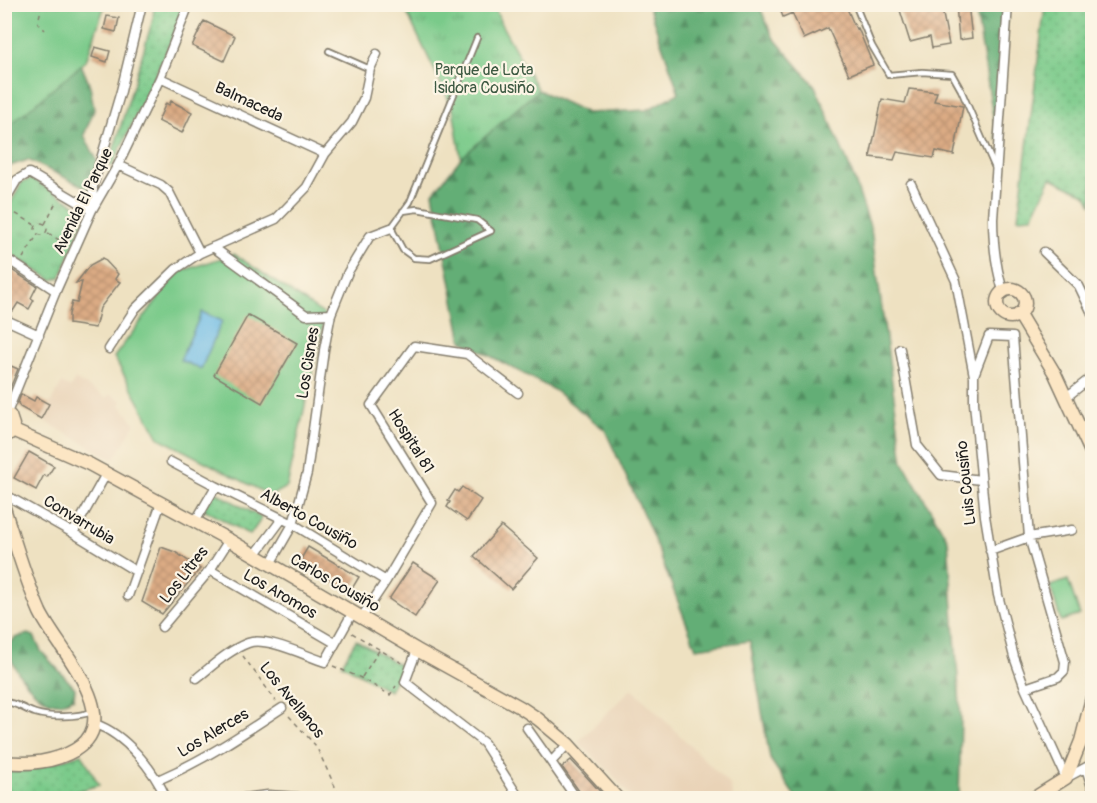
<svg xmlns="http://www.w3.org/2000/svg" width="1097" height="803" font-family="Pangolin,sans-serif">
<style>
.built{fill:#e9d3b7}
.grass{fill:url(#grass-dots);stroke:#4b7353;stroke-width:1.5}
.forest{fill:url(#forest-firs);stroke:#406549;stroke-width:1.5}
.park{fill:url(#park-tufts);stroke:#4b7353;stroke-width:1.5}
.pitch{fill:#7aca8a;stroke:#4b7353;stroke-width:1.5}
.water{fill:#6cbbe6;stroke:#446c81;stroke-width:1.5}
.building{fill:url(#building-cross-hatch)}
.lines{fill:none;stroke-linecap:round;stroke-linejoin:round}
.lane-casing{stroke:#857e6e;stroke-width:8}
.street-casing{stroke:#857e6e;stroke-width:11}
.secondary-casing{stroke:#857e6e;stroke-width:15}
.path{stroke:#857e6e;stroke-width:1.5;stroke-dasharray:4.5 4.5;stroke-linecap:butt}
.lane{stroke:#fff;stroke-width:4.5}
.street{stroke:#fff;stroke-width:8}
.secondary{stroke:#fce6c4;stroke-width:12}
.labels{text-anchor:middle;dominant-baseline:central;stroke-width:4.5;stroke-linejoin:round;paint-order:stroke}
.park-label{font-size:16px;fill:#3d5942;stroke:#fcf5e5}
.street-label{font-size:16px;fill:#1c1c1c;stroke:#fcf5e5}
</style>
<defs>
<pattern id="grass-dots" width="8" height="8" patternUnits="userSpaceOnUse" patternTransform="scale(1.5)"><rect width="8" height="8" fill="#7aca8a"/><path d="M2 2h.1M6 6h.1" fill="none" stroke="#69ad76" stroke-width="1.8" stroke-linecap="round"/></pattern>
<pattern id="forest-firs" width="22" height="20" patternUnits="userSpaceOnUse" patternTransform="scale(1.5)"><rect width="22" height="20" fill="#63ae76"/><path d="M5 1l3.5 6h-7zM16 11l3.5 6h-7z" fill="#518d60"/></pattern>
<pattern id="park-tufts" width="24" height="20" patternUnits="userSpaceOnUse" patternTransform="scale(1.5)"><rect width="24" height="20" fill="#7aca8a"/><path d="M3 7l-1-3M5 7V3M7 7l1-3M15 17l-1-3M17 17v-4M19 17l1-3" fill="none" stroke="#69ad76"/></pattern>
<pattern id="building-cross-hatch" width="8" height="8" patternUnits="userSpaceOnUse" patternTransform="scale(1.5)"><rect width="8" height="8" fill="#dbab84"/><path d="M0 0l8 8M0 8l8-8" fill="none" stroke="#bb9371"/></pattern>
</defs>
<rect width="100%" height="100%" fill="#fcf5e5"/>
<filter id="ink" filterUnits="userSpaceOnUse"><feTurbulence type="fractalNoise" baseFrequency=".0167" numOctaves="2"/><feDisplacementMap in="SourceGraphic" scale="12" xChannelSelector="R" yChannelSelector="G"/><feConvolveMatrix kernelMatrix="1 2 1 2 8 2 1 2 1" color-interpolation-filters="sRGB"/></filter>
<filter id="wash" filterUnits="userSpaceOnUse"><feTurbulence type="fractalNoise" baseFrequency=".008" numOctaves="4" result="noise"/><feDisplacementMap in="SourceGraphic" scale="24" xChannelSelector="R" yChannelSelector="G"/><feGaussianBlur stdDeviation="1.35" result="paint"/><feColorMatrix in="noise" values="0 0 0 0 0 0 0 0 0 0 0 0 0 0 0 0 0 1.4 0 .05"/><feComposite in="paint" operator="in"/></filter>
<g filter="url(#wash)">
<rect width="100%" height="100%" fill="#eee1c1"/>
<path class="built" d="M75 379 107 398 110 394 122 401 120 405 135 423 114 460 41 419 62 383 70 388Z
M632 688 730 785 733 798H631L610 772 578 742Z"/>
<path class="grass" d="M154 5H185L171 41 112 167 109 165 153 19Z
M1045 5H1092V205L1087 195 1051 178 1032 217 1018 218Z
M212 490 262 518 250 535 200 507Z
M356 640 403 667 389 691 342 664Z
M82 754 99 785 53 798H5L4 772 26 771Z"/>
<path class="forest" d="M648 5H759L773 37 815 86 851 170 871 229 903 462 948 540 961 719 959 798H796L770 759 750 641 696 648 649 527 605 430 554 390 462 341 433 193 461 158 538 90 587 113 647 110 679 93Z
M975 5H1008L997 141Z
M5 36 76 52 90 86 94 110 84 135 97 160 91 190 28 160 7 167 5 170Z
M28 634 34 636 41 651 75 688 74 698C69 700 62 704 56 703 35 700 8 666 9 645L15 638Z"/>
<path class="park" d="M387 5H494L501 24 538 90 461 158 453 109 405 9Z
M32 179 83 209 84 217 61 277 52 280 5 251V214L22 182Z"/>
<path class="pitch" d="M5 4 105 5 86 61 5 129Z
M234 254 325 315 287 487 271 496 159 438 114 357 178 272Z
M1068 580 1080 615 1061 621 1050 586Z"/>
<path class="water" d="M202 312 222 321 201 369 180 360Z"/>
<g id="blocks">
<path class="building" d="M778 4H845L856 29 858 28 873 65 849 75 828 28 804 39 792 13 783 17Z
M898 4H941L949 45 932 48 930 37 910 42Z
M956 4H968L972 38 959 40Z
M107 16 119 18 116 32 104 29Z
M204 21 235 36 224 61 192 46Z
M95 47 110 51 107 62 92 57Z
M909 89 937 92 934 101 963 106 954 155 936 151 934 158 897 152 894 160 870 157 882 99 905 103Z
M171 101 192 112 182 133 158 121 166 103 169 105Z
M103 258 118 274 115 279 120 282 100 308 95 328 69 324V314L72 302 77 303 82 282 76 283 90 265Z
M4 265 37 286 31 298 34 300 29 309 18 303 13 311 4 306Z
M248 315 297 343 262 403 214 375Z
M4 363 18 369 4 402Z
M21 394 34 401 36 397 49 404 41 419 20 407 18 403Z
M29 452 54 466 47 477 44 475 36 490 14 478Z
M462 487 481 500 467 521 447 507 450 502 448 501 455 490 458 492Z
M501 526 538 558 511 589 474 556Z
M161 547 175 552 200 569 162 614 142 602Z
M308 547 359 577 350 592 299 562Z
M413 563 440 580 415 617 389 599Z
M571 760 606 798H584L562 767Z"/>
</g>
</g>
<g filter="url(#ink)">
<use href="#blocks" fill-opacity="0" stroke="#857e6e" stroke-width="1.5"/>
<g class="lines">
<g class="lane-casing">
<path id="lane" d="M855 4 872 46 889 75 922 72 952 74 961 90 995 168
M329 51 370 69
M403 211 417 209 477 220 491 231 430 259 414 258 403 250 391 228 410 202 477 38
M4 635 5 636
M4 702C16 702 25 710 35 713 51 718 77 717 92 712"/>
</g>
<g class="street-casing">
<path id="street" d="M160 78 325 154
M118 165 161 185 169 192 200 253
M911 184 956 281 974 376V403L985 516 998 595 1014 657 1025 688 1066 778 1092 764
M4 202 17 180 29 173 92 210
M92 207 93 186 121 91 142 4
M213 247 306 315 331 314
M1044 252 1079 286 1092 313
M4 257 56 291
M1003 291C996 267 993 245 993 219L1008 4
M4 319 39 335
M109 349 135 309 176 269 200 253 276 219 307 187 325 154 352 122 364 98 370 69 377 54
M900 349 917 445 941 475 981 480
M974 375 989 336 1013 337 1029 537 1065 662 1064 671 1058 677 1025 688
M1065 398 1092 377
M7 413 56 291 92 210 118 165 160 78 189 4
M171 462 216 486
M4 494 73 533 137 572
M195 522 216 486 293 524 386 581
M73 533 106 474
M990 551 1029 537 1072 530
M255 555 282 519
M270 564 293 524 307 473 324 350 331 314 348 272 370 236 391 228
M210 570 335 643
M128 596 161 503
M362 617 386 581 432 503 371 405 414 346 467 354 518 393
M162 627 210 570 229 540
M417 650 405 682 484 743 519 798
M197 678C212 666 229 650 248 643 266 636 306 656 325 662L353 612
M95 724C125 734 154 770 166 798
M527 728 551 762
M568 744 551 762 576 798
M1086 768 1092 787
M158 780C204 760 240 736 282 708
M244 798 268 795 298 797 299 798"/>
</g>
<g class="secondary-casing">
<path id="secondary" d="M997 303a14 14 0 1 1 28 0a14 14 0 1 1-28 0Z
M1019 314 1055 374 1092 454
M4 412 10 416 13 425 10 433 4 437
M12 430 89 464 229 540 417 650 520 707 538 719 568 744 617 798
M4 508C15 543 25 578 40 612 57 648 128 718 75 750 55 762 28 765 4 762
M1034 798 1066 778 1081 741 1092 698"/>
</g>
<path class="path" d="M42 4 38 23 45 30
M51 4V5
M102 4 130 9
M8 209 35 225
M35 229a6 6 0 1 1 12 0a6 6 0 1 1-12 0Z
M45 224 56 202
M48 233 67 245
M23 258 38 234
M352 633 402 663
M243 656 276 701
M333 666 361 678 390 695 396 686
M362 677 380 649
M289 716 316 746 338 793 344 798"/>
<use href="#lane" class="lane"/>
<use href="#street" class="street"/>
<use href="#secondary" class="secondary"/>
</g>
</g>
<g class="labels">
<g class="park-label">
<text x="484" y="70">Parque de Lota<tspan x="484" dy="18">Isidora Cousiño</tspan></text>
</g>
<g class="street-label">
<text transform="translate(249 102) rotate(25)">Balmaceda</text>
<text transform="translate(83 201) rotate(-64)">Avenida El Parque</text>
<text transform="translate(308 363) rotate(-81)">Los Cisnes</text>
<text transform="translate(411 441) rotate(58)">Hospital 81</text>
<text transform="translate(966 483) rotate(-96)">Luis Cousiño</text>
<text transform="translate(309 519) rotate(29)">Alberto Cousiño</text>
<text transform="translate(79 520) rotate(31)">Convarrubia</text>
<text transform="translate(184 575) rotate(-52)">Los Litres</text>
<text transform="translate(335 583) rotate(30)">Carlos Cousiño</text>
<text transform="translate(280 594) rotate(30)">Los Aromos</text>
<text transform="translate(292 700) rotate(51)">Los Avellanos</text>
<text transform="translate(213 733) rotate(-31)">Los Alerces</text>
</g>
</g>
<rect width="1097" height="803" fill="none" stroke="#fcf5e5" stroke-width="24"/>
</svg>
